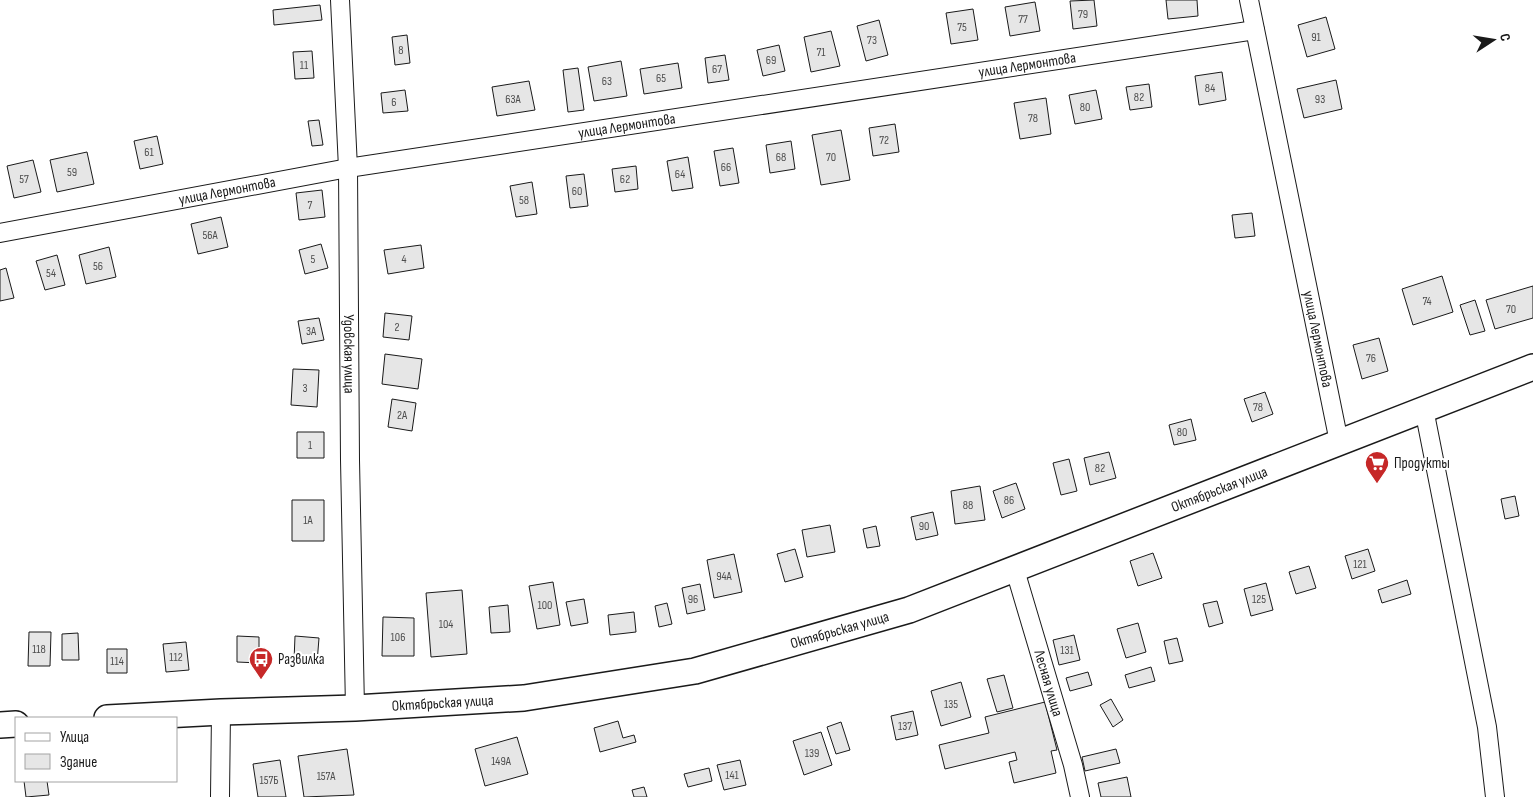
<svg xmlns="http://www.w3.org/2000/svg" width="1533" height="797" font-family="'Sofia Sans Condensed',sans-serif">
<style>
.building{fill:#e6e6e6;stroke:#1a1a1a}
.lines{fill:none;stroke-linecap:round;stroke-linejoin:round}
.street-casing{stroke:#1a1a1a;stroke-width:20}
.secondary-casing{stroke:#1a1a1a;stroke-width:28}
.street{stroke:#fff;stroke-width:18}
.secondary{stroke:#fff;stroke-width:25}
.labels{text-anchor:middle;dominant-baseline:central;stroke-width:4;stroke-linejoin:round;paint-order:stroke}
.number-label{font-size:12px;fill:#4d4d4d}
.street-label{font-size:15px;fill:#1a1a1a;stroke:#fff}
.poi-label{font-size:15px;fill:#1a1a1a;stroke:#fff;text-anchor:start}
</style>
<rect width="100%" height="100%" fill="#fff"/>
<path class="building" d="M1094 0 1097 26 1073 29 1070 1Z
M1166 0H1197L1198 16 1168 19Z
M1035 2 1040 31 1010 36 1005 7Z
M320 5 322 20 274 25 273 10Z
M973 9 978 40 951 44 946 13Z
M1326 17 1335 49 1307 57 1298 25Z
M879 20 888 55 866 61 857 26Z
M831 31 840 66 811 72 804 37Z
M407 35 410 63 395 65 392 37Z
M779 45 785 71 763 76 757 50Z
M312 51 314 78 295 79 293 52Z
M725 55 729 80 708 83 705 58Z
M621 61 627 96 594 101 588 67Z
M678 63 682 88 644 94 640 69Z
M578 68 584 110 568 112 563 70Z
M1222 72 1226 100 1199 105 1195 76Z
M1336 80 1342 109 1304 118 1297 89Z
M529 81 535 110 497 116 492 87Z
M1149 84 1152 107 1130 110 1126 87Z
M405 90 408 111 383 113 381 93Z
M1096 90 1102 119 1075 124 1069 95Z
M1046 98 1051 134 1020 139 1014 103Z
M319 120 323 145 312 146 308 121Z
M895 124 899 152 873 156 869 128Z
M841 130 850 180 821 185 812 135Z
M157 136 163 164 140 169 134 141Z
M791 141 795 169 770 173 766 145Z
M733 148 739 183 720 186 714 151Z
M87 152 94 184 57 192 50 160Z
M688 157 693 188 672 191 667 161Z
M33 160 41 192 14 198 7 166Z
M636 166 638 189 615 192 612 169Z
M584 174 588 206 570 208 566 176Z
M532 182 537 214 516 217 510 186Z
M322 190 325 217 299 220 296 193Z
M1252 213 1255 236 1235 238 1232 215Z
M221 217 228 247 198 254 191 224Z
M321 244 328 268 305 274 299 250Z
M421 245 424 268 388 274 384 250Z
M109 247 116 277 86 284 79 255Z
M57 255 65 285 45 290 36 261Z
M6 268 14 298 0 301V270Z
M1442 276 1453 312 1413 325 1402 289Z
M1533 286V318L1495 329 1486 300Z
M1475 300 1485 331 1470 335 1460 305Z
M385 313 412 316 409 340 383 337Z
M319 318 324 340 302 344 298 321Z
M1379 338 1388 371 1362 379 1353 345Z
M385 354 422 359 418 389 382 384Z
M293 369 319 370 317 407 291 405Z
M1265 392 1273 414 1252 422 1244 399Z
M392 399 416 403 412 431 388 427Z
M1191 419 1196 440 1174 445 1169 425Z
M297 432H324V458H297Z
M1109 452 1116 478 1090 485 1084 458Z
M1069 459 1077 491 1061 495 1053 463Z
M1016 483 1025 509 1002 518 993 491Z
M980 486 985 520 955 524 951 491Z
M1515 496 1519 516 1505 519 1501 499Z
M292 500H324V541H292Z
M933 512 938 535 916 540 911 517Z
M830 525 835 552 807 557 802 530Z
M876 526 880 546 867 548 863 529Z
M795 549 803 577 785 582 777 554Z
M1368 549 1375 571 1352 579 1345 556Z
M1153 553 1162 578 1138 586 1130 561Z
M734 554 742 592 714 598 707 560Z
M1309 566 1316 588 1296 594 1289 572Z
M1407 580 1411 594 1382 603 1378 590Z
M553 582 560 625 537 629 529 586Z
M1266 583 1273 610 1251 616 1244 589Z
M700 584 705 610 687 614 682 588Z
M462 590 467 654 431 657 426 593Z
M584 599 588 623 571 626 566 602Z
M1217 601 1223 623 1209 627 1203 604Z
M667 603 672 624 659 627 655 606Z
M508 605 510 632 491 633 489 607Z
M634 612 636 632 610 635 608 615Z
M383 617 414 618V656H382Z
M1138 623 1146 652 1126 658 1117 629Z
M29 632H51L50 666H28Z
M78 633 79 660H62V634Z
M1074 635 1080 660 1059 665 1053 640Z
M237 636 259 637V663L237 662Z
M295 636 319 638 317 663 294 661Z
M1177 638 1183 661 1169 664 1164 641Z
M186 642 189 670 166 672 163 644Z
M107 649H127V673H107Z
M1151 667 1155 681 1129 688 1125 675Z
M1088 672 1092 685 1070 691 1066 678Z
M1004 675 1013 708 997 712 987 679Z
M961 682 971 717 941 726 931 691Z
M1111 699 1123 720 1113 727 1100 705Z
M1045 702 1057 750 1051 751 1056 773 1014 783 1009 762 1017 760 1015 752 945 769 939 745 989 733 985 717Z
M913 711 918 735 896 740 891 716Z
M618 721 623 738 634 735 636 742 600 752 594 728Z
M841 722 850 750 836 754 827 727Z
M821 732 832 765 804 775 793 741Z
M517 737 528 774 485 786 475 749Z
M347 749 354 795 304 797 298 756Z
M1116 749 1120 763 1085 771 1082 757Z
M280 760 286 797H258L253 764Z
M740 760 746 785 724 790 717 765Z
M709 768 712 781 688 787 684 774Z
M1127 777 1131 797H1101L1098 783Z
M24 781H47L49 795 26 797Z
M644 787 647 797H634L632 790Z"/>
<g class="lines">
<g class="street-casing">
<g id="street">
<path id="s1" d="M340 0 348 168 350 460 355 708"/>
<path id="s2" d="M1249 0 1339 442"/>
<path id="s3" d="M0 233 348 168 1255 30"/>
<path d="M1424 409 1487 727 1495 797"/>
<path id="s4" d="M1015 570 1073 765 1080 797"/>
<path d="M220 797 221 712"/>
</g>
</g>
<g class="secondary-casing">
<g id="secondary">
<path id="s5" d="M107 718 221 712 355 708 524 698 695 671 909 610 1533 367"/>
<path d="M0 725 16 724"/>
</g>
</g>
<use href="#street" class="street"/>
<use href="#secondary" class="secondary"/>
</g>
<defs>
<g id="supermarket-pin" transform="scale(1.25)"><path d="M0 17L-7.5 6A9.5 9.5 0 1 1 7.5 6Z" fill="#c62828" stroke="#fff"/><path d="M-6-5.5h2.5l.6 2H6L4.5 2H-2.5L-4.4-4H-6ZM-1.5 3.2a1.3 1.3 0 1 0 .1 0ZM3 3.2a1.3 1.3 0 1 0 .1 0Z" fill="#fff"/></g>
<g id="bus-pin" transform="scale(1.25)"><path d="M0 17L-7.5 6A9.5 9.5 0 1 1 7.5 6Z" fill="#c62828" stroke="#fff"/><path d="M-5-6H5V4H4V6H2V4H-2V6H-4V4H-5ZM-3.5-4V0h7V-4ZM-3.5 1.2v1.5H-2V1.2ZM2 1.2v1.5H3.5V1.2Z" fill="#fff"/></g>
</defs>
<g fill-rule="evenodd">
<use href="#supermarket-pin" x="1377" y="463"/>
<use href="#bus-pin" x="261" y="659"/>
</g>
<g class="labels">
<g class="number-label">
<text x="1083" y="14">79</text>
<text x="1023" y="19">77</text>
<text x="962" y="27">75</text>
<text x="1316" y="37">91</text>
<text x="872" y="40">73</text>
<text x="401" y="50">8</text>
<text x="821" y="52">71</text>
<text x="771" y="60">69</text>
<text x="304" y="65">11</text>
<text x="717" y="69">67</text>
<text x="661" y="78">65</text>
<text x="607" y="81">63</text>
<text x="1210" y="88">84</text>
<text x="1139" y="97">82</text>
<text x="513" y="99">63А</text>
<text x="1320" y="99">93</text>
<text x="394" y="102">6</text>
<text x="1085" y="107">80</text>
<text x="1033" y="118">78</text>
<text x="884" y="140">72</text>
<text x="149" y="152">61</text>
<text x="781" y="157">68</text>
<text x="831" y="157">70</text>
<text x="726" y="167">66</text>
<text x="72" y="172">59</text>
<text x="680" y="174">64</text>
<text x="24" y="179">57</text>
<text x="625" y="179">62</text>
<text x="577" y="191">60</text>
<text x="524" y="200">58</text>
<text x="310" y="205">7</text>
<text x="210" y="235">56А</text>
<text x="313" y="259">5</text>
<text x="404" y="259">4</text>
<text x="98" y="266">56</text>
<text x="51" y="273">54</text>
<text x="1427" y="301">74</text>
<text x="1511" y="309">70</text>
<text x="397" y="327">2</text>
<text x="311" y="331">3А</text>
<text x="1371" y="358">76</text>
<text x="305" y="388">3</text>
<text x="1258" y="407">78</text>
<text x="402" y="415">2А</text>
<text x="1182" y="432">80</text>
<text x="310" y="445">1</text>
<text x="1100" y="468">82</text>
<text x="1009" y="500">86</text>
<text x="968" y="505">88</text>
<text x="308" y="520">1А</text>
<text x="924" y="526">90</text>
<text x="1360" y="564">121</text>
<text x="724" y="576">94А</text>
<text x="693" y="599">96</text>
<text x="1259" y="599">125</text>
<text x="545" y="605">100</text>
<text x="446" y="624">104</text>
<text x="398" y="637">106</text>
<text x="39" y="649">118</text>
<text x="1067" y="650">131</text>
<text x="176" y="657">112</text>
<text x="117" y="661">114</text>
<text x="951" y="704">135</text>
<text x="905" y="726">137</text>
<text x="812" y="753">139</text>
<text x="501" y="761">149А</text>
<text x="732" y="775">141</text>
<text x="326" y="776">157А</text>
<text x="269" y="780">157Б</text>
</g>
<g class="street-label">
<text stroke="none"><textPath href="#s3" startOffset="1041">улица Лермонтова</textPath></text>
<text stroke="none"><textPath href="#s3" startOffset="636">улица Лермонтова</textPath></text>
<text stroke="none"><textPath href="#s3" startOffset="231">улица Лермонтова</textPath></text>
<text stroke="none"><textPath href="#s2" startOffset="346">улица Лермонтова</textPath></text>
<text stroke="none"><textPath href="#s1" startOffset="354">Удовская улица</textPath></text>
<text stroke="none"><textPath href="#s5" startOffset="1146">Октябрьская улица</textPath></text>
<text stroke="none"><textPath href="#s5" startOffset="741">Октябрьская улица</textPath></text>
<text stroke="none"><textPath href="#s4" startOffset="118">Лесная улица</textPath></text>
<text stroke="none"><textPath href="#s5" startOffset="336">Октябрьская улица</textPath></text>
</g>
<g class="poi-label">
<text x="1394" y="463">Продукты</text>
<text x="278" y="659">Развилка</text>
</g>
</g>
<rect x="15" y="717" width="162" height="65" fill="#ffffff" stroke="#a3a3a3"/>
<rect x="25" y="733" width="25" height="8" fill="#ffffff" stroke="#a3a3a3"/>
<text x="60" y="742" font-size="15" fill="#1a1a1a">Улица</text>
<rect x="25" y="754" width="25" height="15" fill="#e6e6e6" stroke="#a3a3a3"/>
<text x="60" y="767" font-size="15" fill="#1a1a1a">Здание</text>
<g transform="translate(1493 40) rotate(78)" stroke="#ffffff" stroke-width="4" paint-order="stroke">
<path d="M0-4L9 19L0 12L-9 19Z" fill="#1a1a1a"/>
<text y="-8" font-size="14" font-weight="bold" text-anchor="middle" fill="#1a1a1a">С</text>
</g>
</svg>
